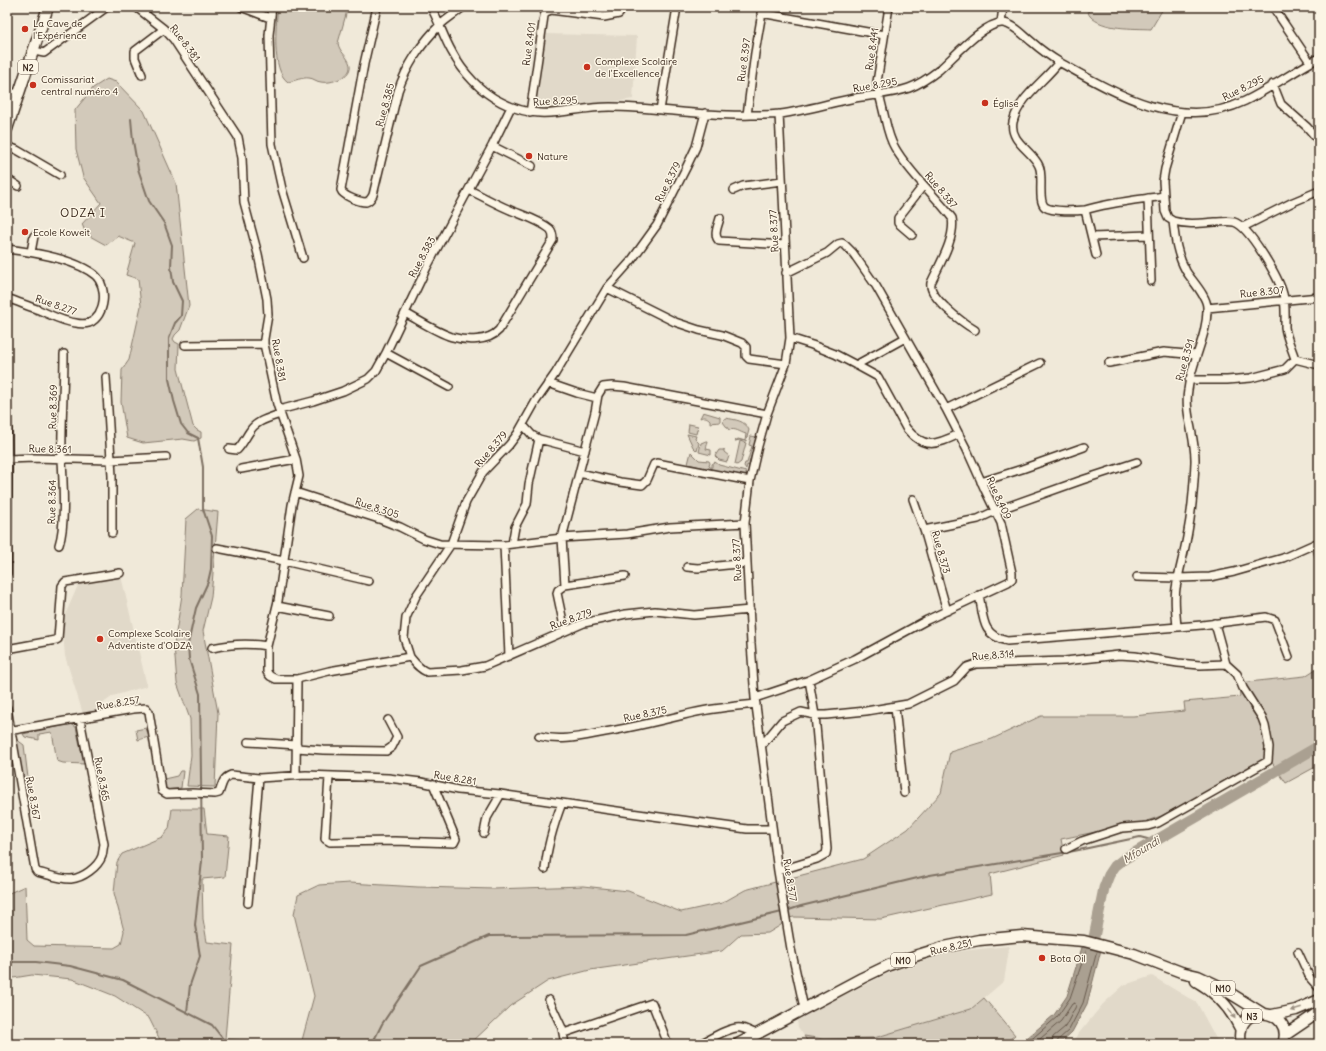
<svg xmlns="http://www.w3.org/2000/svg" width="1326" height="1051" font-family="Delius,sans-serif">
<style>
.built{fill:#e1d9c9}
.green{fill:#d2c9ba;stroke:#867a6c}
.water{fill:#aaa091;stroke:#7e7163}
.lines{fill:none;stroke-linecap:round;stroke-linejoin:round}
.shore{stroke:#67594c;stroke-width:1}
.stream{stroke:#7e7163;stroke-width:2}
.river{stroke:#aaa091;stroke-width:11}
.minor-casing{stroke:#3b2a1e;stroke-width:10}
.highway-casing{stroke:#3b2a1e;stroke-width:13}
.minor{stroke:#fcf5e5;stroke-width:7}
.highway{stroke:#fcf5e5;stroke-width:10}
.oneway{fill:#9c9082}
.poi-dot{fill:#c8321e;stroke:#fcf5e5;stroke-width:1.5}
.labels{text-anchor:middle;dominant-baseline:central;stroke-width:3;stroke-linejoin:round;paint-order:stroke}
.shield{fill:#fcf5e5;stroke:#75675a;stroke-width:1}
.shield-label{font-size:9px;font-weight:bold;fill:#3b2a1e}
.poi-label{font-size:10px;fill:#3b2a1e;stroke:#fcf5e5;text-anchor:start}
.street-label{font-size:10px;fill:#3b2a1e;stroke:#fcf5e5}
.water-label{font-size:11px;font-style:italic;fill:#625346;stroke:#fcf5e5}
.quarter-label{font-size:12px;letter-spacing:1px;fill:#3b2a1e;stroke:#fcf5e5}
</style>
<rect width="100%" height="100%" fill="#f0e9d9"/>
<filter id="ink" filterUnits="userSpaceOnUse"><feTurbulence type="fractalNoise" baseFrequency=".025" numOctaves="2"/><feDisplacementMap in="SourceGraphic" scale="8" xChannelSelector="R" yChannelSelector="G"/><feConvolveMatrix kernelMatrix="1 2 1 2 8 2 1 2 1" color-interpolation-filters="sRGB"/></filter>
<g filter="url(#ink)">
<path class="built" d="M544 34 637 36 633 99 603 104 564 103 534 108Z
M121 576 147 686 113 696 84 717 65 656 62 622 79 583Z
M1009 946 1008 956 1004 981 971 1009 874 1038 822 1039 804 1036 798 1027 797 1021 828 1003 891 972 950 952Z
M1152 976 1197 1003 1219 1044H1070L1103 1004 1124 985Z"/>
<path class="green" d="M278 7H348L338 43C339 52 348 56 350 65 352 77 331 84 321 82 317 82 313 78 309 78 303 77 294 81 288 82 271 70 276 25 278 7Z
M1087 7H1164L1151 29C1134 28 1102 30 1090 16 1088 14 1088 10 1087 7Z
M107 79 116 82 144 111 176 183 189 306 180 330 175 335 173 339 175 342 179 344 178 369 193 426 197 430 201 432V438L194 441 183 439 143 443 127 438 121 402 122 370 129 360 141 306 138 279 126 275 135 243 118 236 106 245 86 234 82 224 101 203 83 177 76 149 75 110 93 88Z
M703 412 720 417V422L710 423V420C707 417 705 416 700 418Z
M726 418C735 420 745 420 749 430L746 441 740 440 735 441 738 439 745 441 746 434C739 432 736 428 729 430L723 422 724 419Z
M689 424 698 426 696 434 688 432Z
M687 434 696 436 695 439 699 443 697 451 693 447Z
M751 436 756 437 749 466 747 465 746 469 744 466 745 463H747L752 446 749 445Z
M706 441H708L706 449 711 450V455L699 452 701 443Z
M740 441 746 443 741 462 737 465 735 464Z
M724 449V452L729 456 727 462 719 460 715 456 719 450H724Z
M691 452 699 460 709 461 710 463 709 466 710 467H712V464L715 462 719 465 746 472V477L688 464Z
M198 509 218 512 211 597 203 631 218 713 215 787 187 786 191 755 190 719 177 683 174 645 182 595 186 519Z
M1319 549V570L1313 551Z
M1319 667V765L1286 783 1269 758 1161 816 1144 822 1061 839 1064 855 990 874 992 894 881 919 794 917 784 919 781 925 768 933 741 934 722 951 590 970 548 981 510 1006 470 1044H301L314 996 294 914 298 895 319 885 349 883 418 887 494 889 583 886 628 891 681 912 722 903 745 890 863 859 908 829 941 793 950 752 992 739 1041 716H1133L1185 711 1184 702 1240 697 1239 683 1305 676Z
M71 724 76 727 84 764 63 763 57 761 52 732 39 734V740L25 737 23 734Z
M146 728 149 737 138 740 136 730Z
M16 739 24 745 28 778 22 779Z
M180 771H183L181 788 165 790 164 779 177 776Z
M172 809H204L207 834 229 836 225 877 202 879 203 919 207 942 233 945 225 1039 275 1044H162L149 1018 115 996 72 979 32 975 7 979V894L25 886 27 940 34 946 114 948 121 944 124 931 114 893 117 862 122 854 162 837 169 829Z
M984 998 1015 1035 1004 1044H809L804 1036 823 1039 874 1038 971 1009Z"/>
<path class="water" d="M1084 941 1102 946 1087 1004 1072 1032 1059 1044H1020L1054 1015 1067 996Z"/>
<g class="lines">
<path class="shore" d="M1026 1044 1057 1017 1070 998 1087 948
M1034 1044 1061 1021 1072 1004 1075 1003 1076 1006 1065 1027 1053 1037 1052 1044
M1057 1044 1058 1040 1069 1030 1083 1003 1097 951"/>
<path class="stream" d="M131 119 133 141 138 169 149 201 164 223 172 245 171 267 173 282 182 301 181 316 175 323 169 338V379L174 401 181 424 188 433 198 438 203 467V509L212 536 211 569 208 582 196 608 188 644 189 659 200 694 202 861 195 925 200 956 190 985 187 1012
M786 911 801 906 930 875 1074 851 1140 837 1155 841
M7 962H36L70 966 123 980 212 1025 227 1044
M372 1044 382 1024 421 966 489 936 686 935 782 912"/>
<path class="river" d="M1091 952 1104 888 1109 875 1115 866 1124 859 1319 746"/>
<g class="minor-casing">
<path id="minor" d="M136 7 164 29 174 40 238 137 242 158 244 202 258 254 267 299 268 315 264 339V344L277 404 296 459 299 476 292 505 278 601 267 646C248 643 230 644 212 648
M241 7 270 18
M272 7 269 35 272 144 282 189 303 258
M377 7 364 64 341 190C343 196 359 202 366 202 370 201 371 198 373 195L398 91C406 67 422 42 441 24 448 18 456 13 463 7
M431 7C439 22 444 38 452 52 463 73 481 92 501 102 543 124 568 107 610 107 657 107 704 117 751 115 760 115 771 115 781 114 806 110 830 103 855 98 873 95 892 94 909 88 920 84 930 77 939 70 953 58 985 21 1003 23 1014 24 1024 36 1032 42 1041 50 1051 57 1061 63 1116 94 1181 132 1245 101 1271 88 1294 71 1319 58
M889 7 877 82C878 92 881 101 883 110 886 122 888 137 895 148 910 174 934 194 952 218 956 238 939 265 931 283 928 297 963 323 975 330
M1273 7 1310 62
M761 13 884 35
M1001 23 1003 7
M34 51 44 53 107 7
M1059 62C1044 82 1019 97 1013 122 1009 142 1033 151 1039 166 1044 176 1037 201 1045 207 1053 212 1076 211 1085 210L1096 255
M142 75 135 58V51L164 29
M1273 84 1281 104 1307 127 1319 141
M7 92 19 94
M660 110 677 7
M530 113 544 16 546 12 551 10 604 17 619 14 623 7
M779 114 790 338 786 364 767 414 758 446 750 481 745 523 751 644 755 698 778 871 791 949 804 1008
M747 115 755 53 763 7
M7 146 17 150 60 175
M492 146 532 166
M7 179 18 186
M734 190 743 186 782 181
M1148 198 1151 281
M1085 210C1111 202 1137 200 1164 196
M720 218C718 226 713 235 719 241L785 245
M1173 221C1187 225 1201 223 1215 222 1222 222 1227 221 1234 222 1249 226 1279 278 1283 294 1286 304 1285 316 1285 327 1286 337 1292 349 1295 359L1319 365
M1243 227 1293 202 1319 191
M912 235 898 223V218L923 186
M1092 237 1149 235
M7 249C32 252 75 259 95 275 108 286 106 316 89 323 86 324 79 324 76 323 63 322 51 315 39 310 28 306 18 302 7 298
M31 252 34 236
M607 288 675 322 699 330 722 335 742 343 746 347V356L749 359 786 364
M1207 308 1319 297
M405 313C420 321 436 332 452 337 466 341 488 342 499 330L553 240C553 236 553 232 550 229 538 219 521 215 508 209 494 203 482 196 469 190
M790 338 812 345 835 354 856 365 878 377 906 428C924 450 936 445 959 434
M185 345 264 344
M1109 363 1164 352 1197 355
M856 365 905 338
M106 377 112 476V533
M1189 380H1227L1251 378 1285 369 1295 359
M548 383 577 393 597 398
M449 387 386 353 427 267 492 146 511 107
M7 402 8 459
M946 409 1040 363
M279 410 313 401 343 391 368 379 376 371 386 353
M523 425 532 435 539 439 585 451
M229 449 237 450C243 444 245 438 250 431 256 421 269 418 280 414
M241 469 296 459
M579 473 620 482 642 485 647 480 654 464 657 463 750 481
M981 482 1022 469 1084 447
M295 492 382 520 400 527 424 539 440 544 504 545 562 538 627 534 670 527 745 523
M913 499 925 533 947 611
M924 530 978 519 995 511 1082 480 1137 462
M512 544 515 527 527 504 529 484 539 439
M59 545C66 524 63 482 62 459 61 424 64 389 64 354
M504 545 509 656
M217 548 284 561 369 581
M687 567 698 568 747 563
M7 573 8 459 34 458 110 460 166 457
M1137 577 1178 578 1210 577 1234 572 1283 558 1319 542
M565 585 562 538 595 412 598 395 603 387 612 386 624 387 767 414
M979 595C984 618 981 635 1007 641L1202 625 1266 617 1275 620 1289 657
M277 606 329 616
M1177 627C1176 614 1174 600 1176 588 1179 571 1184 554 1187 537 1192 512 1194 487 1195 462 1196 438 1184 413 1188 390 1191 362 1208 336 1207 307 1207 296 1192 281 1186 271 1177 255 1175 239 1173 221L1168 218 1165 211 1163 181 1165 169 1182 112
M565 631 557 593 558 590 565 585 625 576
M267 646V672L270 676 276 679H297L329 671 410 657 404 638 406 618 416 596 451 544 466 502 474 488 483 472 509 445 518 433 536 401 555 374 607 288 631 261 657 225 686 168 696 147 705 113
M7 649 56 640 58 639 62 586 65 582 120 573
M410 657C415 663 419 669 427 672L462 670 485 666 584 623 626 614 655 611 694 615 750 610
M755 698 809 680 855 659 927 620 1008 582 1012 579V573L1001 523 985 490 967 450 946 409 876 286 853 253 845 245 842 243 838 244 827 253 786 273
M895 707 904 793
M7 708 35 869 37 872C46 874 62 880 71 879 83 878 98 867 102 856 103 852 103 848 104 844L80 719
M8 731 133 709 146 708 149 712 162 791 167 794 192 793 215 794 219 793C222 786 222 778 231 775L259 778
M539 736C561 742 583 736 605 732 635 727 663 720 692 713 713 708 735 706 756 704
M248 742 297 745
M762 745 782 721 801 712 815 715H826L866 711 908 704 954 681 967 667 976 664 1065 661 1119 655 1135 656 1178 663 1200 665 1226 664
M297 748 323 750 386 751 392 747 397 737 388 720
M296 776 297 679
M329 777 325 839 330 842 395 841 454 843 456 839 433 784
M484 833 487 818 501 794
M1066 849 1082 841 1122 828 1148 826 1158 823 1268 761 1269 747 1265 726 1262 718 1243 688 1237 674 1226 664 1217 631 1214 623
M545 869C547 847 554 824 562 803
M778 871 817 859 826 854 827 849 815 715 809 680
M248 903 259 778 306 775 388 778 421 782 458 790 500 794 631 813 747 829H772
M1298 952 1310 978 1319 988
M549 1000 562 1028 565 1044
M564 1033 652 1003 668 1044
M700 1044C710 1039 731 1026 741 1028 746 1029 752 1032 756 1034"/>
</g>
<g class="highway-casing">
<path id="highway" d="M7 129 48 7
M1196 981C1216 992 1231 1009 1241 1030
M1272 1015 1296 1010 1319 1000
M1285 1035 1319 1012
M738 1044 862 978 889 965 918 955 944 947 979 940 1022 936 1084 941 1134 954 1181 972 1198 976 1217 985 1262 1013
M1241 1044C1232 1000 1296 1007 1283 1044"/>
</g>
<use href="#minor" class="minor"/>
<use href="#highway" class="highway"/>
</g>
<defs><path id="oneway-solid" d="M-6-.8H1V-3.2L6.5 0L1 3.2V.8H-6Z"/></defs>
<g class="oneway">
<use href="#oneway-solid" transform="translate(1296 1009) rotate(163)"/>
<use href="#oneway-solid" transform="translate(1232 1014) rotate(56)"/>
</g>
</g>
<g class="poi-dot">
<circle cx="25" cy="29" r="4"/>
<circle cx="587" cy="67" r="4"/>
<circle cx="33" cy="85" r="4"/>
<circle cx="985" cy="103" r="4"/>
<circle cx="529" cy="156" r="4"/>
<circle cx="25" cy="232" r="4"/>
<circle cx="100" cy="639" r="4"/>
<circle cx="1042" cy="958" r="4"/>
</g>
<g class="labels">
<g class="shield">
<rect x="18" y="60" width="20" height="14" rx="3"/>
<rect x="891" y="953" width="24" height="14" rx="3"/>
<rect x="1211" y="981" width="24" height="14" rx="3"/>
<rect x="1242" y="1009" width="20" height="14" rx="3"/>
</g>
<g class="shield-label">
<text x="28" y="67">N2</text>
<text x="903" y="960">N10</text>
<text x="1223" y="988">N10</text>
<text x="1252" y="1016">N3</text>
</g>
<g class="poi-label">
<text x="33" y="23">La Cave de<tspan x="33" dy="12">l'Expérience</tspan></text>
<text x="595" y="61">Complexe Scolaire<tspan x="595" dy="12">de l'Excellence</tspan></text>
<text x="41" y="79">Comissariat<tspan x="41" dy="12">central numéro 4</tspan></text>
<text x="993" y="103">Église</text>
<text x="537" y="156">Nature</text>
<text x="33" y="232">Ecole Koweit</text>
<text x="108" y="633">Complexe Scolaire<tspan x="108" dy="12">Adventiste d'ODZA</tspan></text>
<text x="1050" y="958">Bota Oil</text>
</g>
<g class="street-label">
<text transform="translate(185 43) rotate(53)">Rue 8.381</text>
<text transform="translate(529 44) rotate(-82)">Rue 8.401</text>
<text transform="translate(872 49) rotate(-82)">Rue 8.441</text>
<text transform="translate(744 60) rotate(-82)">Rue 8.397</text>
<text transform="translate(875 85) rotate(-10)">Rue 8.295</text>
<text transform="translate(1243 88) rotate(-26)">Rue 8.295</text>
<text transform="translate(555 101) rotate(-3)">Rue 8.295</text>
<text transform="translate(385 105) rotate(-75)">Rue 8.385</text>
<text transform="translate(668 182) rotate(-63)">Rue 8.379</text>
<text transform="translate(941 190) rotate(50)">Rue 8.387</text>
<text transform="translate(774 231) rotate(-93)">Rue 8.377</text>
<text transform="translate(422 257) rotate(-62)">Rue 8.383</text>
<text transform="translate(1262 292) rotate(-6)">Rue 8.307</text>
<text transform="translate(56 305) rotate(19)">Rue 8.277</text>
<text transform="translate(279 360) rotate(80)">Rue 8.381</text>
<text transform="translate(1185 360) rotate(-74)">Rue 8.391</text>
<text transform="translate(53 407) rotate(-89)">Rue 8.369</text>
<text transform="translate(50 449) rotate(1)">Rue 8.361</text>
<text transform="translate(491 449) rotate(-49)">Rue 8.379</text>
<text transform="translate(999 498) rotate(65)">Rue 8.409</text>
<text transform="translate(52 502) rotate(-89)">Rue 8.364</text>
<text transform="translate(377 508) rotate(18)">Rue 8.305</text>
<text transform="translate(941 552) rotate(74)">Rue 8.373</text>
<text transform="translate(737 560) rotate(-93)">Rue 8.377</text>
<text transform="translate(571 619) rotate(-20)">Rue 8.279</text>
<text transform="translate(993 655) rotate(-5)">Rue 8.314</text>
<text transform="translate(118 703) rotate(-9)">Rue 8.257</text>
<text transform="translate(645 714) rotate(-12)">Rue 8.375</text>
<text transform="translate(455 778) rotate(9)">Rue 8.281</text>
<text transform="translate(102 779) rotate(79)">Rue 8.365</text>
<text transform="translate(33 798) rotate(80)">Rue 8.367</text>
<text transform="translate(790 880) rotate(81)">Rue 8.377</text>
<text transform="translate(951 947) rotate(-13)">Rue 8.251</text>
</g>
<g class="water-label">
<text transform="translate(1141 850) rotate(-31)">Mfoundi</text>
</g>
<g class="quarter-label">
<text x="83" y="212">ODZA I</text>
</g>
</g>
<rect width="1326" height="1051" fill="none" stroke="#fcf5e5" stroke-width="24"/>
<rect x="12" y="12" width="1302" height="1027" fill="none" stroke="#3b2a1e" stroke-width="1.5" filter="url(#ink)"/>
</svg>
